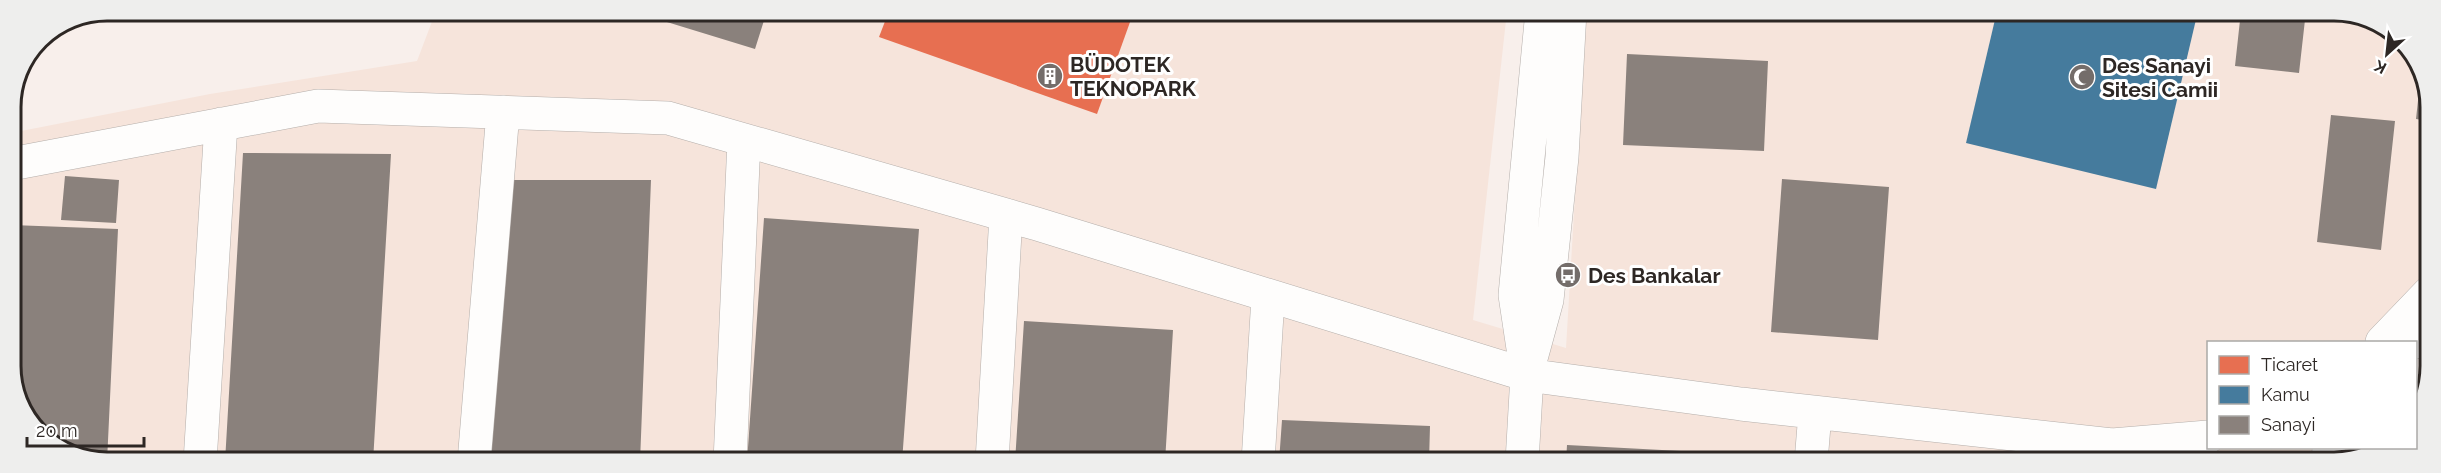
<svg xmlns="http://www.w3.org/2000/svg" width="2441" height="473" font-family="Raleway,sans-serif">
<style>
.built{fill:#f6e4db}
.shops{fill:#e76f51}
.public{fill:#457b9d}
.industry{fill:#8a817c}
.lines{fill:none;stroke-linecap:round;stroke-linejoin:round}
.minor-casing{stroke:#b4aeaa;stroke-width:34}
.minor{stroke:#fefdfc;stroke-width:33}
.labels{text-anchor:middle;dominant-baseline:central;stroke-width:6;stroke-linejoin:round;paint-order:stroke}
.poi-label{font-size:21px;font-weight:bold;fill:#2d2724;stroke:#fff;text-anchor:start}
.rim{fill:none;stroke:#2d2724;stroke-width:3}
</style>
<rect width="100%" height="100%" fill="#f8efeb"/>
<path class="built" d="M436 11H1507L1473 320 1566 348 1586 11H2347L2402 39 2429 88V280L2367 342H2208V448H2376L2340 462H94L43 438 14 390 11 133 210 94 417 61Z"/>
<path class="shops" d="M889 11H1134L1097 114 879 37Z"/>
<path class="public" d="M1997 11H2198L2156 189 1966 143Z"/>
<path class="industry" d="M631 11H767L755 49Z
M2241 11H2306L2299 73 2235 66Z
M1627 54 1768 61 1764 151 1623 145Z
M2421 73 2429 88V121L2416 119Z
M2331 115 2395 121 2381 250 2317 242Z
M243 153 391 154 373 462H225Z
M65 176 119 180 116 223 61 220Z
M1782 179 1889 187 1878 340 1771 332Z
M505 180H651L640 462H489Z
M764 218 919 229 902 462H747Z
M12 225 118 229 107 462H94L43 438 14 390Z
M1024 321 1173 330 1165 462H1015Z
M1282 420 1430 426 1429 462H1279Z
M1567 445 1719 453V462H1566Z"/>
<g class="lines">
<g class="minor-casing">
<path id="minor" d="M11 164 318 106 668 118 1037 224 1527 375 1741 404 2112 445 2208 437
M2382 342 2429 293
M2415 342 2429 329
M1530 362 1547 300 1562 157 1570 11
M200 462 221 124
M474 462 503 112
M730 462 744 140
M992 462 1006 215
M1258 462 1268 297
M1522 462 1527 375 1515 295 1542 11
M1811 462 1815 413
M2328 462 2329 448"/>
</g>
<use href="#minor" class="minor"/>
</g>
<defs>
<g id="building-disc" transform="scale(1.35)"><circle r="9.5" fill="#746d6a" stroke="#fff"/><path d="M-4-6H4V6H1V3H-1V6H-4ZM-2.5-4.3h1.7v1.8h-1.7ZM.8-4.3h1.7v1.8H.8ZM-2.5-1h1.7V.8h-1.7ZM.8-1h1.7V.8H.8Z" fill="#fff"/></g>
<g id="mosque-disc" transform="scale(1.35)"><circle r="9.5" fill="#746d6a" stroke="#fff"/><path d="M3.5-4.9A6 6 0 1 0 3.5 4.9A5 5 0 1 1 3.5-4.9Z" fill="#fff"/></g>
<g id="bus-disc" transform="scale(1.35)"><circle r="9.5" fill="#746d6a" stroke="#fff"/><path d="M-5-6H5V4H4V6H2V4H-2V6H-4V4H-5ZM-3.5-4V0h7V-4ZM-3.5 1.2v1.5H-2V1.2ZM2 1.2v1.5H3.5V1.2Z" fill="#fff"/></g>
</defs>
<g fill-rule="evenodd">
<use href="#building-disc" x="1050" y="76"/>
<use href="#mosque-disc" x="2082" y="77"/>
<use href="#bus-disc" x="1568" y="275"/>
</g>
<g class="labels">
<g class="poi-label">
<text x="1070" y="64">BÜDOTEK<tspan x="1070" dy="24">TEKNOPARK</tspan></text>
<text x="2102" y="65">Des Sanayi<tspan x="2102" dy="24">Sitesi Camii</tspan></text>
<text x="1588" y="275">Des Bankalar</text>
</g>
</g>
<path d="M0 0H2441V473H0ZM107 21H2334A86 86 0 0 1 2420 107V366A86 86 0 0 1 2334 452H107A86 86 0 0 1 21 366V107A86 86 0 0 1 107 21Z" fill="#eeeeed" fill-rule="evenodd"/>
<path class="rim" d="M107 21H2334A86 86 0 0 1 2420 107V366A86 86 0 0 1 2334 452H107A86 86 0 0 1 21 366V107A86 86 0 0 1 107 21Z"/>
<rect x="2207" y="341" width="210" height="108" fill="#ffffff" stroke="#aba9a7" stroke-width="1.5"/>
<rect x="2219" y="356" width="30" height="18" fill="#e76f51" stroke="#aba9a7" stroke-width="1.5"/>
<text x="2261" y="371" font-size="18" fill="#2d2724">Ticaret</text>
<rect x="2219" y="386" width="30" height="18" fill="#457b9d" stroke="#aba9a7" stroke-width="1.5"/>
<text x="2261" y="401" font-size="18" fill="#2d2724">Kamu</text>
<rect x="2219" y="416" width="30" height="18" fill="#8a817c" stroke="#aba9a7" stroke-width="1.5"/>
<text x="2261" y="431" font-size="18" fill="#2d2724">Sanayi</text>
<g transform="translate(2387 54) rotate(207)" stroke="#ffffff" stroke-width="4.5" paint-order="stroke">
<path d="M0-4.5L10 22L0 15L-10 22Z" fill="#2d2724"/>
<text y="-9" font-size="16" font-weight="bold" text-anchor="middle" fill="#2d2724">K</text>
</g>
<path d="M27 437v9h117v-9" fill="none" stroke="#2d2724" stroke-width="3"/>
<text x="36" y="437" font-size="18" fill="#2d2724" stroke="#ffffff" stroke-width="4.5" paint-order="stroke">20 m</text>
</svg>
